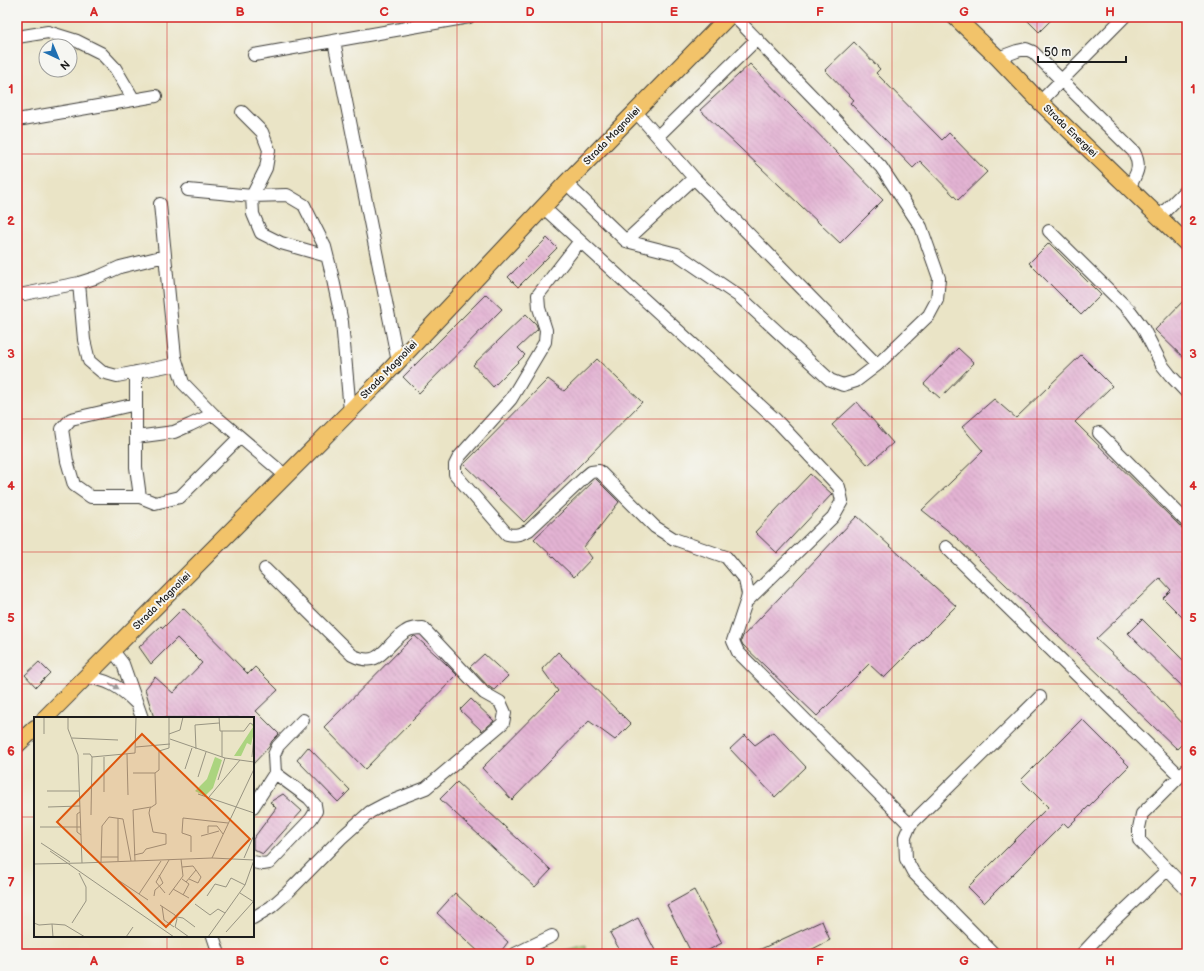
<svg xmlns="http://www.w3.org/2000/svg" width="1204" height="971" font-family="'Balsamiq Sans',sans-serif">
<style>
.green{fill:#abd47f;stroke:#64784e}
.building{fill:url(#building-back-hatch)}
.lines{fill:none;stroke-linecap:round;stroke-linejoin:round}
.minor-casing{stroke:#3b3a36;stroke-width:14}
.major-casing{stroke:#3b3a36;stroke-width:18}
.minor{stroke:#fff;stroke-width:12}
.major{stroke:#f2c36a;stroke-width:16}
.oneway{fill:#999}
.grid{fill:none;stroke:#d62828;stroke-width:1;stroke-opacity:0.55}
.labels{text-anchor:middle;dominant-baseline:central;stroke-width:4;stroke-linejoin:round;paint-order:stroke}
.street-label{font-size:10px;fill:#1c1c1c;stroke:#f6f6f2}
.inset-road{fill:none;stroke:#989482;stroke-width:1}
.view{fill:#de560d;fill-opacity:0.15;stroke:#de560d;stroke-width:2}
.inset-edge{fill:none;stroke:#1c1c1c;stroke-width:2}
.neatline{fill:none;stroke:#d62828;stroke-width:1.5}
.grid-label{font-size:13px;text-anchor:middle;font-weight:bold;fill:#d62828}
</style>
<defs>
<pattern id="building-back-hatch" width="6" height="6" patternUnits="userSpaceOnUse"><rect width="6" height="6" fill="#e3b3d3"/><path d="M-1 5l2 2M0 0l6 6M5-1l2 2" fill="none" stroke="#c299b5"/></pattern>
</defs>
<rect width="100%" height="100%" fill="#f6f6f2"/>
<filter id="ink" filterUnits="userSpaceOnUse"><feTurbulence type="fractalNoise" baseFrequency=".025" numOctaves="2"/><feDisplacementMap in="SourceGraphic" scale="8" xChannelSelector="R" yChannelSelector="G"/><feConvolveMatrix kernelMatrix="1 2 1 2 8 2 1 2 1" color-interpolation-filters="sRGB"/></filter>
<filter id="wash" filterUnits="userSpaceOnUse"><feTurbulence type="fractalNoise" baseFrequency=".012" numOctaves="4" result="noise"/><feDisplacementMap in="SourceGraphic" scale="16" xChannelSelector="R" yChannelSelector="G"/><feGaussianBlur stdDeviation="0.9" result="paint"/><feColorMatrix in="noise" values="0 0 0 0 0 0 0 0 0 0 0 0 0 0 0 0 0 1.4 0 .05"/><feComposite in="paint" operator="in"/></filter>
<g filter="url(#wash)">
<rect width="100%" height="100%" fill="#eae4c6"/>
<path class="green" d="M586 945V954H549Z"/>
<g id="blocks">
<path class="building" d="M1024 17H1054L1039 32Z
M854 42 880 69 876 73 942 140 949 133 987 172 958 200 920 161 913 168 850 103 854 100 825 70Z
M750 64 883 200 840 243 700 110Z
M547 238 557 248 518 287 508 277Z
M1049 243 1101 295 1081 315 1029 263Z
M486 294 502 309 419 393 403 377Z
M1187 297V361L1155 330Z
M526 314 536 324 538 329 518 348 525 355 493 387 473 365Z
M958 348 974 363 940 398 924 384Z
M1081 355 1112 386 1075 422 1187 533V622L1163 598 1171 590 1160 578 1096 639 1147 686 1187 728V739L1177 749 956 537 922 510 983 451 962 427 994 399 1016 418Z
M597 359 642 402 524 522 464 464 548 379 564 391Z
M857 402 893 443 868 465 832 425Z
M810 474 832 494 777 553 755 532Z
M596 479 619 502 584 547 592 558 574 577 534 539Z
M857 516 956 606 884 678 869 664 817 716 743 645 741 641 743 636Z
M183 608 248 674 255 667 278 690 256 711 279 734 272 741 269 747 253 764V718H154L145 689 155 677 173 693 202 663 177 638 151 664 139 647 161 626 163 628Z
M1142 619 1187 664V691L1128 633Z
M414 636H415L445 663 457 675 365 769 324 727Z
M558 652 631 724 615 740 589 721 512 800 482 768 558 691 542 669Z
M484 654 508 676 494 690 488 686 470 667Z
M39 662 50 673 36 687 25 675Z
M471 699 494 721 482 731 460 710Z
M1082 719 1129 766 1068 827 1064 823 984 903 968 887 1048 807 1021 780Z
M773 732 806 767 775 797 730 749 745 735 755 745Z
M308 747 350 790 338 802 297 760Z
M457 782 551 870 535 887 440 799Z
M283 794 302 811 263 854 253 849V839L276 808 270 802Z
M694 890 722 943 701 954H692L667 905Z
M455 893 508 942 499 954H481L437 913Z
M638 918 657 954H622L610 933Z
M822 921 830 940 803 954H750Z"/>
</g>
</g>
<g filter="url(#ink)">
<use href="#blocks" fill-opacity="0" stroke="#3b3a36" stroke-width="1"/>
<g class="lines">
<g class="minor-casing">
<path id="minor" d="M17 37 48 32 77 41 101 53 115 68 134 100
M334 41 398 362
M254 55 469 17
M998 58 1017 51 1026 49 1033 52 1134 152C1142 168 1136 174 1129 188
M1040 102 1124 17
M242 112 262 132 269 150 266 168 252 196 253 214 261 233 281 243 327 256
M636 112 694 178 877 365
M17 120 156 96
M658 136 757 39
M566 183 626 241 677 254 740 297 830 380 843 385 856 381 877 365 929 315 937 300 939 278 921 227 881 167 735 17
M188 190 252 196 287 195 304 205 325 247 332 275 342 322 350 411
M160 204 175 357 183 383 213 414 286 476
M543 207 776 420 839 487 842 501 833 517 746 602
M1159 217 1187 189
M1049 231 1131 312 1143 328 1162 365 1170 375 1187 393
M580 241 538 295 539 308 546 330 545 342 511 399 459 457 455 465V474L507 534C516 536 521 534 529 530L585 477 591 472 599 471 655 527 674 539 726 557 745 580 748 594 746 602 733 641 738 652 910 825
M626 241 694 178
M79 283 84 340 89 361 102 372 117 376 177 364
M24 294 79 283 98 277 120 267 165 256
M136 372V467L140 497 155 503 180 497 240 437
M136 404 71 419 62 429 67 461 74 485 91 497H140
M1099 433 1187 522
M136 437 174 432 190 425 213 414
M946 547 1180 776
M113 651 123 664 142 718
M85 678C107 678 121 688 136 703
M1187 769 1142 814 1139 828V840L1187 890
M253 807 275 773 274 755 278 746 303 720
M253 862 263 864 269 863 311 819 316 811 315 805 309 798 275 773
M253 918 271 907 288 892 341 838 370 812 387 803 426 788 503 723 505 713 500 702 484 693 423 628C417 628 410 628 405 632 385 644 381 670 352 655L265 569
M213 936 219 954
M515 954 552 936
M994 954 913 872 906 859 905 837 910 825 1040 697
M1082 954 1112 922 1167 870"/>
</g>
<g class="major-casing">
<path id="major" d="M955 17 998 58 1040 102 1187 244
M45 718 374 387 566 183 728 17
M17 745 35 728"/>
</g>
<use href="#minor" class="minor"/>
<use href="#major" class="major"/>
</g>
<defs><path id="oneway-solid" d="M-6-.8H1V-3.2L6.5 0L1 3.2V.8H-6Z"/></defs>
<use class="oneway" href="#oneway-solid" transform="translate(114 686) rotate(30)"/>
</g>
<path class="grid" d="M167 17V718M312 17V954M457 17V954M602 17V954M747 17V954M892 17V954M1037 17V954M17 154H1187M17 287H1187M17 419H1187M17 552H1187M17 684H1187M17 817H35M253 817H1187M167 936V954"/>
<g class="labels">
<g class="street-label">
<text transform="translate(1070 131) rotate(44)">Strada Energiei</text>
<text transform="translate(612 136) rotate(-46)">Strada Magnoliei</text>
<text transform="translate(389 370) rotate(-46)">Strada Magnoliei</text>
<text transform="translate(162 601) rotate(-45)">Strada Magnoliei</text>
</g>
</g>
<g transform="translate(34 717)">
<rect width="220" height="220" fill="#eae4c6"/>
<path d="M217 7 220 8V15L217 28 213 26 207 39H200L219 10ZM181 40 188 43 179 71 171 79 161 74 173 62Z" fill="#abd47f"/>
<path class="inset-road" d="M10 0V17M34 0V12L44 38 48 146 178 141 220 143M185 0 186 14H210L216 6 220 8M188 14V40M135 17 146 13 149 0M38 21 84 23M136 22 191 41 220 45M102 30 136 27M162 32 161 8 185 6M49 37H56L58 40 57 98M93 37 94 78M58 40 101 36 102 0M70 40V75M218 40 220 18M151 52 158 31M99 56H121L125 53V34L135 31V0M164 60 172 35M184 63 191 41M13 74H45M164 77 220 96M175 80 206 43M14 90 46 89M46 95 43 97V115L47 118M6 110H47M174 116V109H183L189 117M167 119 185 114M7 126 36 145M16 134 140 220M157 135V119L148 116 149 101 194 106M100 138 109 136 112 132 132 127V117L119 115 115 96 116 91 122 87 121 56M67 140H84M178 141 220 52M210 141 220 118M84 144V101M101 144 99 93 117 90M67 145 68 109 75 100 89 102 97 144M0 147 48 146M148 150 159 149 162 153 152 165M148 162 155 167 149 178M155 162 164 166 167 160 162 153M84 163 114 183M139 172 155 181M131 176 122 165 135 143M206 176 220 185M105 177 127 144M135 178 149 159 147 142M120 179 121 173 129 166 125 158M173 179 181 167 192 170 197 161 211 168M161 187 176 198 184 192 191 196M126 188 141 198 143 202 141 210 155 220M128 189 130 203 140 210M143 200 149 201 161 210M0 206 5 208 18 207M38 206 52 184V170L45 156M192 215 219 185M19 220 18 207 31 208 51 220M92 220 99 210M174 220 211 168 220 143"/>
<path class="view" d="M108 17 216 122 132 210 23 105Z"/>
<rect width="220" height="220" class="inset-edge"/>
</g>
<rect width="1204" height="971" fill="none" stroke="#f6f6f2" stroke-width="44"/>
<g transform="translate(58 58) rotate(136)"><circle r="19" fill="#f6f6f2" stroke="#9f9f9c"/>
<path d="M0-3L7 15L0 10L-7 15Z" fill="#1f6fb2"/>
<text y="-6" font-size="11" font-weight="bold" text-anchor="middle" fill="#1c1c1c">N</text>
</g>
<path d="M1038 56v6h88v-6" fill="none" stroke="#1c1c1c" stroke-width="2"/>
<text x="1044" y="56" font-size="12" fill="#1c1c1c" stroke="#f6f6f2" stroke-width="3" paint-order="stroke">50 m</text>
<rect x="22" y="22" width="1160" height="927" class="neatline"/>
<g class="grid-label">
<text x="94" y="16">A</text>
<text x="240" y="16">B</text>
<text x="384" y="16">C</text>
<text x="530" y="16">D</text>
<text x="674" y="16">E</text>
<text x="820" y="16">F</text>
<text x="964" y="16">G</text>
<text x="1110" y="16">H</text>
<text x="11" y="93">1</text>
<text x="1193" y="93">1</text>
<text x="11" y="225">2</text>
<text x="1193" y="225">2</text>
<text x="11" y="358">3</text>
<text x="1193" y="358">3</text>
<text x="11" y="490">4</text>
<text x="1193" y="490">4</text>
<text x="11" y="622">5</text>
<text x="1193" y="622">5</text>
<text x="11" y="755">6</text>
<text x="1193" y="755">6</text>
<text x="11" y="887">7</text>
<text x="1193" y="887">7</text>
<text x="94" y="965">A</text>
<text x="240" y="965">B</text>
<text x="384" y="965">C</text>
<text x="530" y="965">D</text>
<text x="674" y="965">E</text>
<text x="820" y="965">F</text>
<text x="964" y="965">G</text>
<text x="1110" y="965">H</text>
</g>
</svg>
